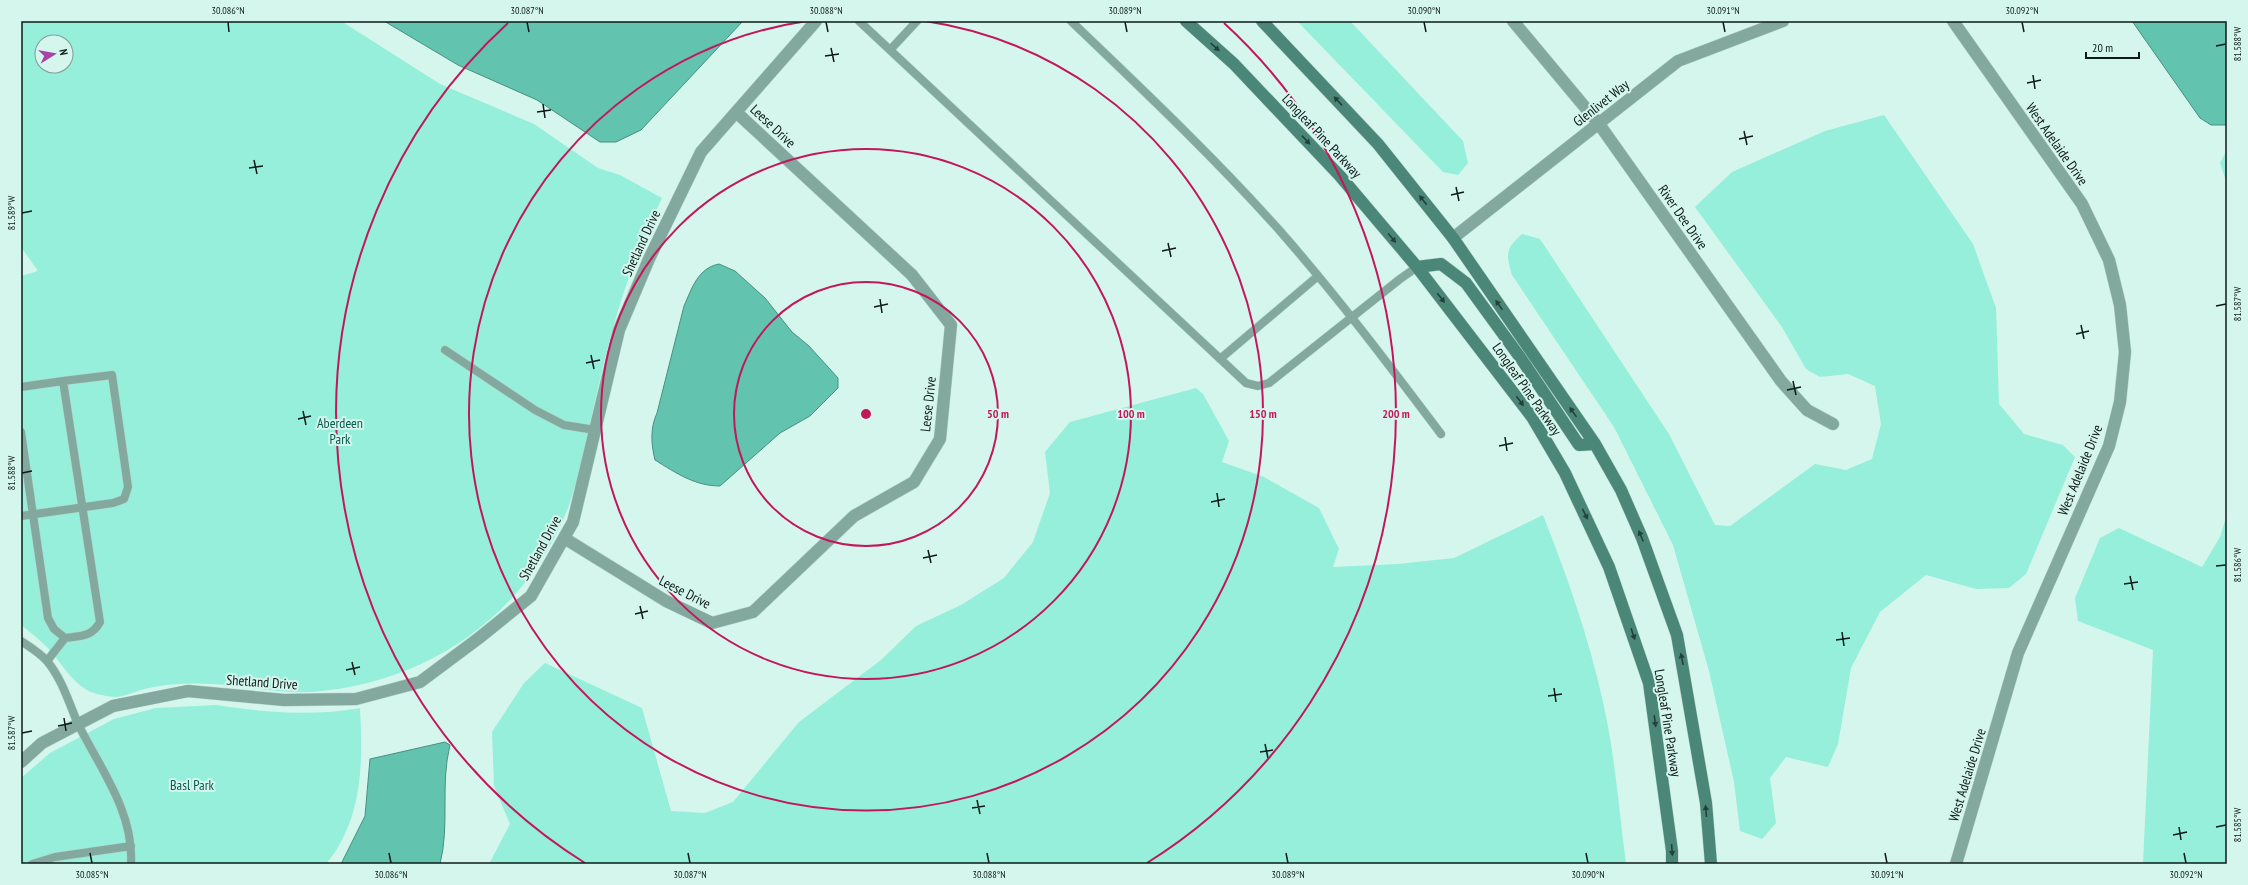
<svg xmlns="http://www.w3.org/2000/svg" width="2248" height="885" font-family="'PT Sans Narrow',sans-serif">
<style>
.green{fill:#95efda;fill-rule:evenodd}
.water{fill:#62c3ae;stroke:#499081}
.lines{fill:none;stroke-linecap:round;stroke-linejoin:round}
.lane-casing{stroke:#b5d3cb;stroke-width:9}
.street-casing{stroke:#b5d3cb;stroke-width:13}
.secondary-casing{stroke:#b5d3cb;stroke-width:13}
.lane{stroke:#83a99f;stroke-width:8}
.street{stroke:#83a99f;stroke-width:12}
.secondary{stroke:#4b8779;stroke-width:12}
.oneway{fill:#23403a}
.ticks{fill:none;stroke:#0e1a18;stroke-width:1.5}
.ring{fill:none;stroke:#c2185b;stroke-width:2}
.labels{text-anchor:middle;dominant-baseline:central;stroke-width:4;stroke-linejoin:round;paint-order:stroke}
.street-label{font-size:14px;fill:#0e1a18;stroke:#d5f6ed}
.park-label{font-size:14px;fill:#055b4e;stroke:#d5f6ed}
.centre{fill:#c2185b;stroke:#d5f6ed;stroke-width:2}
.ring-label{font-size:12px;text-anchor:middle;font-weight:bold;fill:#c2185b;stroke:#d5f6ed;stroke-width:4;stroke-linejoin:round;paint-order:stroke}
.neatline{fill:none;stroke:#0e1a18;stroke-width:1.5}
.ticks-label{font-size:10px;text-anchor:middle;fill:#0e1a18}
</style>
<rect width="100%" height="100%" fill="#d5f6ed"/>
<path class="green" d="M21 21H341L440 84 534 124 598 168 620 175 662 198C642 242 624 285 612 332 602 368 594 405 586 442 580 464 576 487 568 508 525 617 426 684 311 692 286 693 262 689 237 686 209 683 178 682 149 688 138 690 127 696 116 697 108 697 94 694 87 690 71 681 60 661 47 647 39 639 30 632 21 625V276L38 271 21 247ZM42 42H66V66H42Z
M1297 21H1350L1463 141 1468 163 1458 175 1443 172Z
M1884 115 1973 244 1996 308 1999 404 2024 434 2063 445 2075 457 2026 574 2009 588 1976 589 1926 575 1880 612 1851 668 1838 744 1828 767 1786 757 1770 778 1776 823 1762 839 1740 831 1734 782 1709 671 1673 545 1614 427 1512 275C1506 254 1505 249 1522 234L1540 239 1669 434 1715 525 1730 526 1815 464 1846 470 1872 459 1881 424 1875 386 1848 374 1820 377 1806 369 1782 327 1695 207 1732 172 1825 131Z
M2227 150V184L2220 163Z
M1196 388 1203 394 1229 441 1222 462 1264 477 1319 508 1339 549 1333 567 1398 564 1454 558 1543 515C1567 576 1589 638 1603 702 1615 755 1619 810 1626 864H489L510 824 494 786 492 732 524 683 545 663 642 708 671 811 705 813 733 802 799 722 881 660 916 626 961 605 1004 578 1033 542 1050 493 1045 452 1070 422Z
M2227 514V864H2143L2153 650 2078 621 2075 598 2100 538 2119 528 2202 567 2220 537Z
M215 705C264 712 311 717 360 708 363 762 363 820 326 864H21V778L50 753 114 719 156 708Z"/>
<path class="water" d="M384 21H743L641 130 616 142H600L537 100 458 65Z
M2132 21H2227V125H2211L2200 118Z
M719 264 735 271 765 298 792 332 809 346 838 378V388L810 416 780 433 720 486C695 486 676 473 655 460 651 444 650 428 657 413L684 306C692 288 698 268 719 264Z
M445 742 450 745C440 785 450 825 440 864H341L365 816 370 759Z"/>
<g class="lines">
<g class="lane-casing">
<path id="lane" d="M859 21 1246 383 1258 386 1269 383 1400 279 1417 267
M1071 21C1142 89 1214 157 1280 231 1337 296 1389 365 1441 434
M890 50 917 21
M445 350 535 410 564 425 595 430
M1220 359 1318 276
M21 387 63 381 100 622C92 637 80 636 65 638L54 629 48 618 21 432
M21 516 113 503 124 499 128 487 112 375 63 381
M21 641C30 647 40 653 47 661 62 679 69 703 78 724 100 768 134 812 131 864
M47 661 65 638
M32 864 55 857 131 846"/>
</g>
<g class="street-casing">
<path id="street" d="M1513 21 1599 124 1781 381 1807 410 1833 424
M1953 21 2082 204 2109 260 2120 305 2125 352 2120 402 2109 446 2018 653 1956 864
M1453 238 1678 61 1783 21
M564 538 666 601 712 623 753 612 854 516 914 482 940 439 951 325 912 275 736 112
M21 762 42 743 113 706 188 691 284 700 356 699 420 682 479 638 531 596 573 522 619 330 649 259 701 152 816 21"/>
</g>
<g class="secondary-casing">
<path id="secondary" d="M1186 21 1234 64 1340 176 1417 267 1532 417 1565 473 1609 567 1649 683 1672 851V864
M1262 21 1378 144 1453 238 1595 444 1621 490 1642 538 1677 635 1706 803 1711 864
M1417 267 1441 264 1466 283 1522 360 1579 445 1595 444"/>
</g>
<use href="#lane" class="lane"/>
<use href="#street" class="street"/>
<use href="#secondary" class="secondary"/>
</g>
<defs><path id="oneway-solid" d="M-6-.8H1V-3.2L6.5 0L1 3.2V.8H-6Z"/></defs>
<g class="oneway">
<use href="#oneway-solid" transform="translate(1215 47) rotate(42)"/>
<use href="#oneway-solid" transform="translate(1338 101) rotate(-133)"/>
<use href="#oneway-solid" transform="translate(1306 140) rotate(47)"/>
<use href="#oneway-solid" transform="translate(1423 200) rotate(-128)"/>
<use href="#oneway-solid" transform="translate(1392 238) rotate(50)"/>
<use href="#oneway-solid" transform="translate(1441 298) rotate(52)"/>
<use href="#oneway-solid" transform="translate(1499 305) rotate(-125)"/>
<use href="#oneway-solid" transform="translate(1520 401) rotate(53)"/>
<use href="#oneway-solid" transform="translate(1573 412) rotate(-125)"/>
<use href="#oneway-solid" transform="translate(1585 514) rotate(64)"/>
<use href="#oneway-solid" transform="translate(1641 536) rotate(-113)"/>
<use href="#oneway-solid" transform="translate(1633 634) rotate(71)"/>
<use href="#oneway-solid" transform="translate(1682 659) rotate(-101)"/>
<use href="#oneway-solid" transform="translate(1655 721) rotate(82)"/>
<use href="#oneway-solid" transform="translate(1706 811) rotate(-95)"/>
<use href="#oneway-solid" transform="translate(1672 850) rotate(86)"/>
</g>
<path class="ticks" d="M228 22 229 32M527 22 529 32M826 22 828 32M1125 22 1127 32M1424 22 1426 32M1723 22 1725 32M2022 22 2024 32M2216 46 2226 44M831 48 834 62M825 56 839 54M2033 75 2035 89M2027 83 2041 80M543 104 545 118M537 112 551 110M1744 131 1747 145M1739 139 1753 136M254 160 257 174M249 168 263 166M1456 187 1459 201M1451 195 1464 192M22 213 32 211M1168 243 1171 257M1162 251 1176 248M880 299 882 313M2216 306 2226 304M874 307 888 304M2081 325 2084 339M2076 334 2089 331M591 355 594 369M586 363 600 360M1793 381 1796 395M1787 390 1801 387M303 411 306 425M298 419 311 416M1505 437 1507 451M1499 446 1513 443M22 473 32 471M1217 493 1219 507M1211 502 1225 499M928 550 931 563M923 558 937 555M2216 566 2226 565M2130 576 2133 590M2124 584 2138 582M640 606 643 619M635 614 648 611M1842 632 1844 646M1836 640 1850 638M352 662 355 675M346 670 360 667M1554 688 1556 702M1548 696 1562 694M64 718 66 731M58 726 72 723M22 733 32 731M1265 744 1268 758M1260 752 1273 750M977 800 980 814M972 808 985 806M2179 827 2181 840M2216 827 2226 825M2173 835 2187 832M90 853 92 863M389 853 391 863M688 853 690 863M987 853 989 863M1286 853 1288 863M1586 853 1588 863M1885 853 1887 863M2184 853 2186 863"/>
<g class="ring">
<circle cx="866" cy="414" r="132"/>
<circle cx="866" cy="414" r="265"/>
<path d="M925 21A397 397 0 1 1 807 21"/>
<path d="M585 863A530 530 0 0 1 508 23M1224 23A530 530 0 0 1 1147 863"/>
</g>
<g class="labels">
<g class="street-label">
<text transform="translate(1601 103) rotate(-38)">Glenlivet Way</text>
<text transform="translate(773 126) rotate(43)">Leese Drive</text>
<text transform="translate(1322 136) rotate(47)">Longleaf Pine Parkway</text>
<text transform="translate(2057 144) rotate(55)">West Adelaide Drive</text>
<text transform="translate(1683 217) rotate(55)">River Dee Drive</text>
<text transform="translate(641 243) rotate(-65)">Shetland Drive</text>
<text transform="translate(1527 389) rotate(55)">Longleaf Pine Parkway</text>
<text transform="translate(928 404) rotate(-84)">Leese Drive</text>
<text transform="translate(2080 470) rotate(-68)">West Adelaide Drive</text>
<text transform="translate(540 548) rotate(-61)">Shetland Drive</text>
<text transform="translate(685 592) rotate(27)">Leese Drive</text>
<text transform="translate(262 682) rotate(4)">Shetland Drive</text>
<text transform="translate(1668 723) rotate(81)">Longleaf Pine Parkway</text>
<text transform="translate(1967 775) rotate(-73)">West Adelaide Drive</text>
</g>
<g class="park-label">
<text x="340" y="423">Aberdeen<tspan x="340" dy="16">Park</tspan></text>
<text x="192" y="785">Basl Park</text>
</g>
</g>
<circle cx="866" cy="414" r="6" class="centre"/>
<g class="ring-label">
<text x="998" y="418">50 m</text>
<text x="1131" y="418">100 m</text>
<text x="1263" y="418">150 m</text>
<text x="1396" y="418">200 m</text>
</g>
<rect width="2248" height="885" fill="none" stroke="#d5f6ed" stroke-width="44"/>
<g transform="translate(54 54) rotate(79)"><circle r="19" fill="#d5f6ed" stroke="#859e98"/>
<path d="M0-3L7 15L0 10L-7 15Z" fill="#a843a8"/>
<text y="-6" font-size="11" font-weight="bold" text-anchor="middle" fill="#0e1a18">N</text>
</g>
<path d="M2086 52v6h53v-6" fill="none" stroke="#0e1a18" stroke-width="2"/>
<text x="2092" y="52" font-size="12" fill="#0e1a18" stroke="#d5f6ed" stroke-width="3" paint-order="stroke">20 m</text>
<rect x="22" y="22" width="2204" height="841" class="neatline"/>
<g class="ticks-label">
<text x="228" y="14">30.086°N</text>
<text x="527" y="14">30.087°N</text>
<text x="826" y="14">30.088°N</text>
<text x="1125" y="14">30.089°N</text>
<text x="1424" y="14">30.090°N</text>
<text x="1723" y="14">30.091°N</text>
<text x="2022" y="14">30.092°N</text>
<text transform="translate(2237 44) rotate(-90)" y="4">81.588°W</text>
<text transform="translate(11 213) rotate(-90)" y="4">81.589°W</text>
<text transform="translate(2237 304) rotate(-90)" y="4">81.587°W</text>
<text transform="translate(11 473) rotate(-90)" y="4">81.588°W</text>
<text transform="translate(2237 565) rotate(-90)" y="4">81.586°W</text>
<text transform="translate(11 733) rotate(-90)" y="4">81.587°W</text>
<text transform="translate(2237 825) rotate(-90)" y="4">81.585°W</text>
<text x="92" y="878">30.085°N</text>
<text x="391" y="878">30.086°N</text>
<text x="690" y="878">30.087°N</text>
<text x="989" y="878">30.088°N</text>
<text x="1288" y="878">30.089°N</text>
<text x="1588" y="878">30.090°N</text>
<text x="1887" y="878">30.091°N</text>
<text x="2186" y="878">30.092°N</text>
</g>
</svg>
